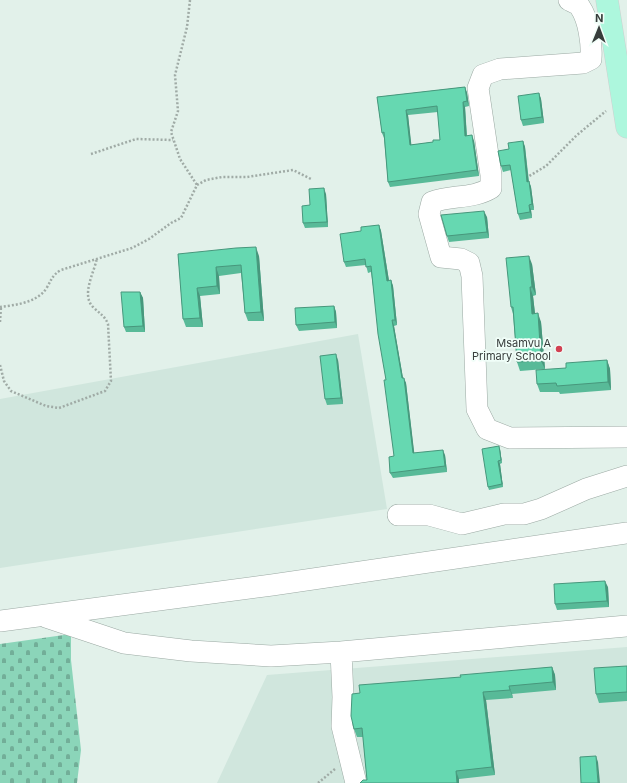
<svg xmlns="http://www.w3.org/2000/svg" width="627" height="783" font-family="Inter,sans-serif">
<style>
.built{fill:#d0e6dd}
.cemetery{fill:url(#cemetery-stones)}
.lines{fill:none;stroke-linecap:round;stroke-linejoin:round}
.minor-casing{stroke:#9ba9a3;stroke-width:22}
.major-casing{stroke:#cfd0d0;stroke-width:23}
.path{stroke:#a0aba6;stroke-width:2.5;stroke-dasharray:2 2;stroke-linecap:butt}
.minor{stroke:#fff;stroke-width:21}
.major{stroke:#adf7dd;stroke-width:22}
.wall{fill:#58ba98;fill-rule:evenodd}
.shaded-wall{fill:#47977c}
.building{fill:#66d8b1;stroke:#47977c;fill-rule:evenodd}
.poi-dot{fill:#d24152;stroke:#f0fef8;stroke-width:1.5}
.labels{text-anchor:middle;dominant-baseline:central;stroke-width:3.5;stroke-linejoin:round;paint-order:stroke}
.poi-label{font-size:11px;fill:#373d3b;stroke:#f0fef8;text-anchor:end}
</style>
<defs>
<pattern id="cemetery-stones" width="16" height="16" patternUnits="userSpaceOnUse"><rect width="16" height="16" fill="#8bd5b9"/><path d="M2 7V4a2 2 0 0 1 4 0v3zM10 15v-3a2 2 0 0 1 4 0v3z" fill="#72ae98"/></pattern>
</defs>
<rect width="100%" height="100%" fill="#e2f1ea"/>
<path class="built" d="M358 334 387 509 0 568V399Z
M627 647V783H217L267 675Z"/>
<path class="cemetery" d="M71 634V660L81 750 77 783H0V644Z"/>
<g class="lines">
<g class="minor-casing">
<path id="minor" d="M569 0C573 2 578 4 580 7 589 20 592 44 591 59L583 63 500 69 483 75 478 88 491 175V188C473 199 451 195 432 202L429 214 441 257 461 259 469 263 472 276 477 409 487 429 510 438 627 437
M398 515H429L462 524 504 514H524L541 509 586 489 627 476
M46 617 124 643 191 651 271 656 341 652 627 626
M0 621 272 585 627 533
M341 652 343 697 342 726 356 783"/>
</g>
<g class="major-casing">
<path id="major" d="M607 0 627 127"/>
</g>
<path class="path" d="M190 0 187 27 175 75 178 111 171 132 180 159 197 185
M91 154 136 139 173 140
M526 178 546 166 577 135 606 111
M0 307C15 305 36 303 46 289 51 281 52 275 61 270L132 248 149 239 171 223 181 218 197 185 206 180 222 177H247L293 170 311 179
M0 322 1 307
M0 365 4 381 11 391 46 406 59 408 105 391 111 381 108 324C105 316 99 313 93 307 81 295 94 273 97 258
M318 783 335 769"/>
<use href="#minor" class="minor"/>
<use href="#major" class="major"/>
</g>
<path class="wall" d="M465 87 467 93 469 106 465 107 467 136 474 141 479 176 390 187 388 182 384 138 382 133 377 97ZM438 112 440 140 433 142 411 145 408 115Z
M539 93 541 99 544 123 523 126 521 120Z
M523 141 525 147 529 181 531 187 534 210H531L532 218 520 220 518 214 511 170 503 172 501 166 509 149Z
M326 194 328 227 305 228 303 223 310 205Z
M487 217 489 238 449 242 447 236Z
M379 225 381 231 389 281 391 280 393 286 397 325 394 326 403 378 406 383 414 453 445 455 447 472 393 478 390 473 394 456 386 380 371 272 368 273 366 265 346 267 344 262 361 231Z
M178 254 259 256 264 321H248L245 313 241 273 219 276 220 294 200 296 203 327H186L183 319Z
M532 264 536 295 533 296 535 314 541 322 545 369 520 371 517 362 513 314 511 307Z
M140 292 143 298 145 332H126L124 327Z
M334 306 336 312 337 328 299 331 296 325Z
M338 360 343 404 327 405 325 399Z
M607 360 610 369 611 390 560 394 559 392H540L537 384 566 368Z
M500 449 502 463 500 464 503 487 489 490 488 487Z
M608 587 609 607 557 610 555 604Z
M627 666V701L599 703 596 694Z
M552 667 555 675 556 690 512 694 513 698 486 700 495 775 459 779V783H360L367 780 363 737H357L354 729 360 693 461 677Z"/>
<path class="shaded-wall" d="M465 87 467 93 469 106 467 101Z
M539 93 541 99 544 123 542 117Z
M463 102 465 107 467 141 465 136Z
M406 110 408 115 412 150 410 145Z
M472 135 474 141 479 176 477 170Z
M523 141 525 147 529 187 527 182Z
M529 181 531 187 534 210 532 204Z
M324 188 326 194 328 227 327 222Z
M529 205 531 210 532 218 530 212Z
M484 211 487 217 489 238 487 232Z
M379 225 381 231 390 287 387 281Z
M256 247 259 256 264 321 261 312Z
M529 256 532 264 536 295 532 287Z
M216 267 219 276 220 294 217 286Z
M391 280 393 286 397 325 395 320Z
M530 287 533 296 536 322 532 314Z
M197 288 200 296 203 327 200 318Z
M140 292 143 298 145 332 143 326Z
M334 306 336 312 337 328 335 322Z
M538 313 541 322 545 369 541 361Z
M392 320 394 326 404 384 402 378Z
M336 354 338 360 343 404 341 398Z
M607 360 610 369 611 390 608 382Z
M404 378 406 383 415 459 413 453Z
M499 446 500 449 502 463 501 460Z
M443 450 445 455 447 472 445 466Z
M498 461 500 464 503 487 502 484Z
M605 581 608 587 609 607 607 601Z
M552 667 555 675 556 690 553 682Z
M509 686 512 694 513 698 510 690Z
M483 692 486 700 495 775 492 767Z
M596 756 598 762 600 783H598Z
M456 771 459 779V783H457Z"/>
<path class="building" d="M465 87 467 101 463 102 465 136 472 135 477 170 388 182 384 132 382 133 377 97ZM437 106 440 140H433V142L410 145 406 110Z
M539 93 542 117 521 120 518 96Z
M523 141 527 182 529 181 532 204 529 205 530 212 518 214 510 165 501 166 498 151 509 149 508 143Z
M324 188 327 222 303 223 302 206 310 205 309 189Z
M484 211 487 232 447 236 441 215Z
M379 225 387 281 391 280 395 320H392L402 378H404L413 453 443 450 445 466 390 473 389 457 394 456 384 380H386L378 334 371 266 366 267 365 259 344 262 340 234 361 231V227Z
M256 247 261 312 245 313 241 265 216 267 217 286 197 288 200 318 183 319 178 254 236 248Z
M529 256 532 287H530L532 314 538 313 541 361 517 362 513 307H511L506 258Z
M121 292H140L143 326 124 327Z
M334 306 335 322 296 325 295 308Z
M336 354 341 398 325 399 320 356Z
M607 360 608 382 557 386 556 383 537 384 536 370 566 368V363Z
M499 446 501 460 498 461 502 484 488 487 482 449Z
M605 581 607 601 555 604 554 584Z
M627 666V692L596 694 594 668Z
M552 667 553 682 509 686 510 690 483 692 492 767 456 771 457 783H360L363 780H367L362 728 354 729 351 716 352 694 360 693 359 685 461 677 460 675Z
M596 756 598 783H581L580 757Z"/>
<circle class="poi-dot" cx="559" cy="349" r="4"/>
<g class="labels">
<g class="poi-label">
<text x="551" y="343">Msamvu A<tspan x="551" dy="13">Primary School</tspan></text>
</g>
</g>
<g transform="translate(599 28) rotate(1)" stroke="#f0fef8" stroke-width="3" paint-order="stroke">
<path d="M0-3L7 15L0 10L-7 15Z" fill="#373d3b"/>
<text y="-6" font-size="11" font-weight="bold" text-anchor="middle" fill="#373d3b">N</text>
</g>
</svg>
